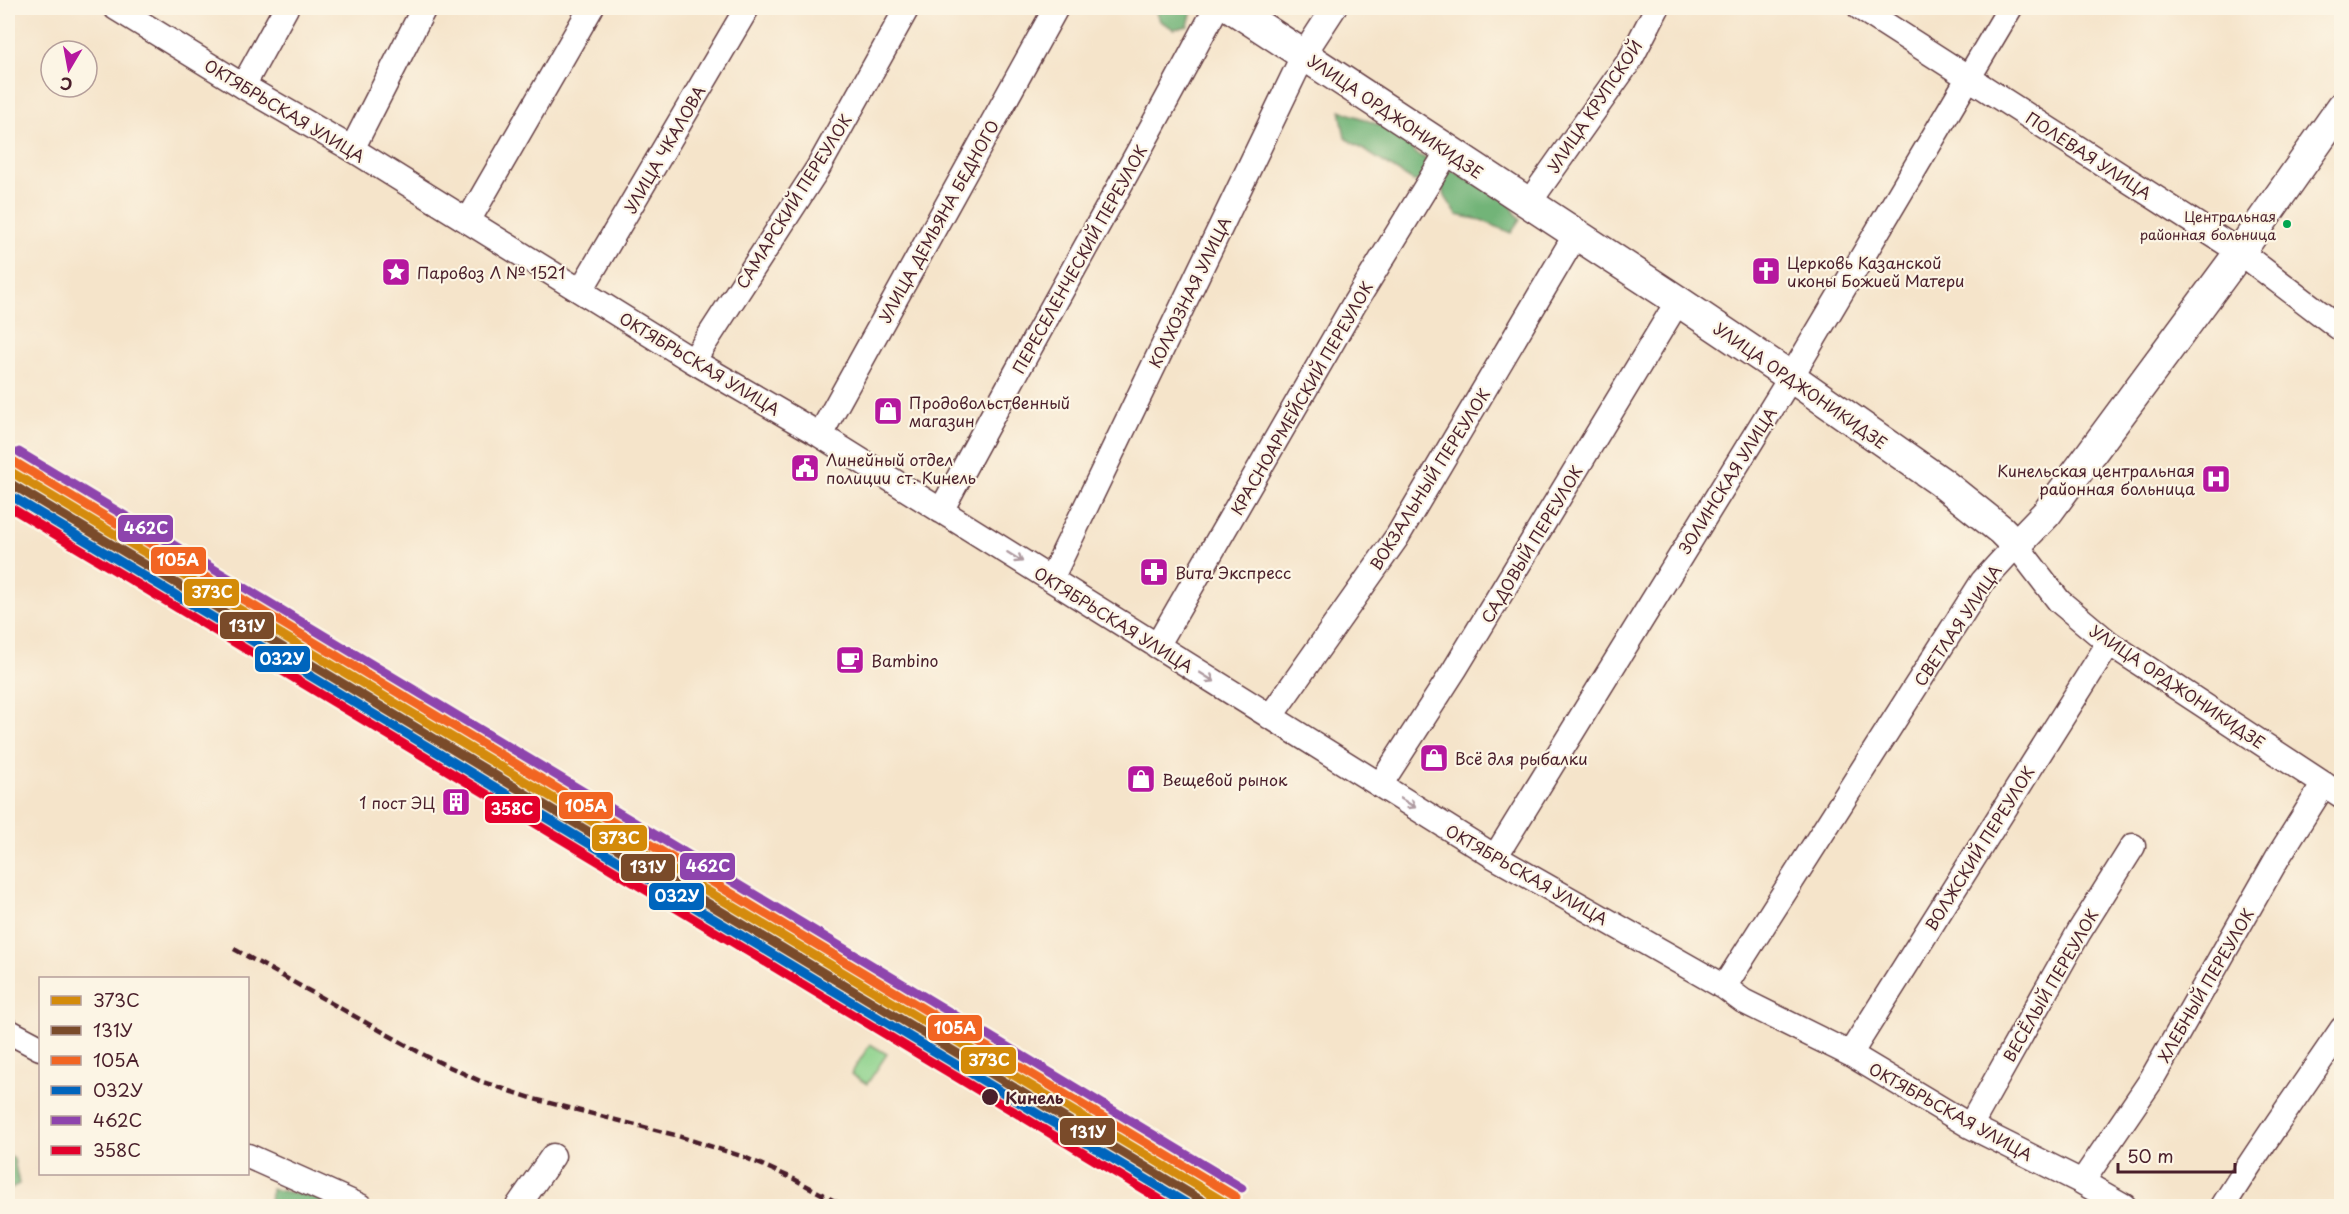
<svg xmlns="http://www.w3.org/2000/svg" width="2349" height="1214" font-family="'Playpen Sans',sans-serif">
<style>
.green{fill:#8dd28c;stroke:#6c785c;stroke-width:1.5}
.forest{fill:#72b478;stroke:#5e6a52;stroke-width:1.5}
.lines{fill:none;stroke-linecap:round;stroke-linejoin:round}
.minor-casing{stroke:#643d43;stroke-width:27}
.major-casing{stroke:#643d43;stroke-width:33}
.minor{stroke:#fff;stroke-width:24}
.major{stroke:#fff;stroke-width:30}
.rail{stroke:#4a1f2b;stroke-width:4.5;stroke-dasharray:9 4.5;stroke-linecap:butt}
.rail-1-casing{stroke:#fcf5e5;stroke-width:14}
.rail-2-casing{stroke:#fcf5e5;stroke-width:14}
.rail-3-casing{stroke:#fcf5e5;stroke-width:14}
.rail-4-casing{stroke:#fcf5e5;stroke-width:14}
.rail-5-casing{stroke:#fcf5e5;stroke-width:14}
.rail-6-casing{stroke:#fcf5e5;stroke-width:14}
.rail-1{stroke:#d48b09;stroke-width:9}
.rail-2{stroke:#7a4b2a;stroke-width:9}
.rail-3{stroke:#f26522;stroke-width:9}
.rail-4{stroke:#0065bd;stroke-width:9}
.rail-5{stroke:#8e44ad;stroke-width:9}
.rail-6{stroke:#e4002b;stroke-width:9}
.oneway{stroke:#ae9aa0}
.bus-dot{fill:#00a651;stroke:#fcf5e5;stroke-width:2}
.stop-dot{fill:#4a1f2b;stroke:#fcf5e5;stroke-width:2}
.labels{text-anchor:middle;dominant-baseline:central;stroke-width:4.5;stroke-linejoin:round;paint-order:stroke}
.bus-label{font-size:14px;fill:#4a1f2b;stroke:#fcf5e5;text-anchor:end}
.street-label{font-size:16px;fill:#4a1f2b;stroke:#fcf5e5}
.poi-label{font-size:16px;fill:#4a1f2b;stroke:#fcf5e5;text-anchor:start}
.stop-label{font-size:16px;font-weight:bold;fill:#4a1f2b;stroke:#fcf5e5;text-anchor:start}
.line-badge{stroke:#fcf5e5;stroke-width:2}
.badge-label{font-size:16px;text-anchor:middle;font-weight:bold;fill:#fff}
</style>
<rect width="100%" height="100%" fill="#fcf5e5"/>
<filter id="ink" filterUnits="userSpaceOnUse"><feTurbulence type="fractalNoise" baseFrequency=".0167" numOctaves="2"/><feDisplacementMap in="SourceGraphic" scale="12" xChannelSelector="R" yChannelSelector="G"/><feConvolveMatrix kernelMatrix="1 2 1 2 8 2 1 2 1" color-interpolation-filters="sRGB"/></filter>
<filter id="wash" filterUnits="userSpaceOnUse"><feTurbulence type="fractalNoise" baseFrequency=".008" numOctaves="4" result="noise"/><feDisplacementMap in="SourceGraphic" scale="24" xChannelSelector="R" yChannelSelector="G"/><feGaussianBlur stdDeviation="1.35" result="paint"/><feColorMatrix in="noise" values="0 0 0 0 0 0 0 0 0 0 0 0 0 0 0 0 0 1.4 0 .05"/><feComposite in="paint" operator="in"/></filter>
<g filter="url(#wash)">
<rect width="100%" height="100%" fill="#f5e4ca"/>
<path class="green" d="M870 1044 887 1054 867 1084 851 1074Z"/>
<path class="forest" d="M1155 8H1191L1192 10 1188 26 1174 29 1160 21Z
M1340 110 1392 130 1418 155 1457 173 1508 201 1520 220 1511 233 1481 220 1457 215 1446 198 1439 180 1413 181 1345 138Z
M8 1155 14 1159 19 1184 9 1190Z
M271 1189 305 1195 338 1206H270Z"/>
</g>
<g filter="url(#ink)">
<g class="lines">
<g class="minor-casing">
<path id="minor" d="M116 8 243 86 352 149 693 361 820 435 1495 857 1724 987 1743 1001 1850 1054 1970 1126 2082 1182 2124 1206
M1860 8 2240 252 2342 330
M243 86 286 8
M352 149 424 8
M1528 204 1630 60 1657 8
M468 221 591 8
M581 290 747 8
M693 361 818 168 907 8
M820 435 1056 8
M941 511C1031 342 1127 177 1216 8
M1051 579 1304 54 1334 8
M1157 646 1353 306 1448 151
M1270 717 1397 537 1576 234
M1380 785 1455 669 1678 301
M1495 857 1791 377 2010 8
M1724 987 1983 581 2016 545 2059 601 2109 643 2342 796
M8 1031 40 1048
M1850 1054 2109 643
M1970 1126 2079 932 2133 846
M248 1156 360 1206
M2082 1182 2150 1082 2278 857 2324 784
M518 1206 553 1156
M2223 1206C2260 1146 2302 1088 2342 1029"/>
</g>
<g class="major-casing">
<path id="major" d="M1232 8 1678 301 1791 377 1941 482 2001 530 2016 545 2047 513 2240 252 2342 107"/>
</g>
<use href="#minor" class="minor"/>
<use href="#major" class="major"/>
<path class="rail" d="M234 949 426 1056 480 1081 534 1099 675 1135 744 1157 794 1179 844 1206"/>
<g class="rail-1-casing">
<path id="rail-1" d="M8 470 1231 1206"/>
</g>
<g class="rail-2-casing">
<path id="rail-2" d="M8 482 1211 1206"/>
</g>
<g class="rail-3-casing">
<path id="rail-3" d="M13 461 1236 1197"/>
</g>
<g class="rail-4-casing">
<path id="rail-4" d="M8 494 1191 1206"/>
</g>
<g class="rail-5-casing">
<path id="rail-5" d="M19 452 1242 1188"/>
</g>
<g class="rail-6-casing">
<path id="rail-6" d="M8 506 1171 1206"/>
</g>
<use href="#rail-1" class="rail-1"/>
<use href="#rail-2" class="rail-2"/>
<use href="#rail-3" class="rail-3"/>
<use href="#rail-4" class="rail-4"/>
<use href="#rail-5" class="rail-5"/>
<use href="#rail-6" class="rail-6"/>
</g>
<defs><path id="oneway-shaft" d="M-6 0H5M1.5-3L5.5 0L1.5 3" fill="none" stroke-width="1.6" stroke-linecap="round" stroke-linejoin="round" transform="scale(1.5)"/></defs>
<g class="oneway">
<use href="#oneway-shaft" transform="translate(1015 557) rotate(32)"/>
<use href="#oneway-shaft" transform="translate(1207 677) rotate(32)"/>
<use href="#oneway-shaft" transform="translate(1408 803) rotate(32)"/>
</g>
</g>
<defs>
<g id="church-square" transform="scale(1.5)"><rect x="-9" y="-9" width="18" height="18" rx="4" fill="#b5179e" stroke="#fcf5e5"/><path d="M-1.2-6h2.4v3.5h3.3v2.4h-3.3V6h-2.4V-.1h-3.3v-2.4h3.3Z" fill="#fff"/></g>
<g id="sight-square" transform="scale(1.5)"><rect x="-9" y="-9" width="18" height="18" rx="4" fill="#b5179e" stroke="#fcf5e5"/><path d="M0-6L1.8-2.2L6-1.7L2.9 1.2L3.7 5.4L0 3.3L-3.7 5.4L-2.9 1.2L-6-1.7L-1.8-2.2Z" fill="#fff"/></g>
<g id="shop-square" transform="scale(1.5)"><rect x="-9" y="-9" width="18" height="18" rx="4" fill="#b5179e" stroke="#fcf5e5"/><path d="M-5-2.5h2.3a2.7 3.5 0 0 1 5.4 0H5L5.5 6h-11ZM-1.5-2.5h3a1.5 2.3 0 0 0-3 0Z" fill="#fff"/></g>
<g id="civic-square" transform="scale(1.5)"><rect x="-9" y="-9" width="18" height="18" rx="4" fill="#b5179e" stroke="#fcf5e5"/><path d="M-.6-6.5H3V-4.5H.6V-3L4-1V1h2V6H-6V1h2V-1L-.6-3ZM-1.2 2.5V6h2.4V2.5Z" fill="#fff"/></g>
<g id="hospital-square" transform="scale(1.5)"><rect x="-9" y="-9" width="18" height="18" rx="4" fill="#b5179e" stroke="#fcf5e5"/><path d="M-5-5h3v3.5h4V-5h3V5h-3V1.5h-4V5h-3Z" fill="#fff"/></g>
<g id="pharmacy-square" transform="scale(1.5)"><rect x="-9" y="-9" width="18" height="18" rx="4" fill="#b5179e" stroke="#fcf5e5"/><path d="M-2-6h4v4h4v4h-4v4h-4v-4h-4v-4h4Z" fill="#fff"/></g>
<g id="cafe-square" transform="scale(1.5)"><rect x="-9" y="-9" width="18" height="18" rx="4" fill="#b5179e" stroke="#fcf5e5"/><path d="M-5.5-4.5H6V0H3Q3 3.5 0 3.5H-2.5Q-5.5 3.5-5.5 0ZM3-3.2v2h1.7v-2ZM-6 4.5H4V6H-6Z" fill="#fff"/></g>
<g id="building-square" transform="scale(1.5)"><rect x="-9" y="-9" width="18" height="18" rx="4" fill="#b5179e" stroke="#fcf5e5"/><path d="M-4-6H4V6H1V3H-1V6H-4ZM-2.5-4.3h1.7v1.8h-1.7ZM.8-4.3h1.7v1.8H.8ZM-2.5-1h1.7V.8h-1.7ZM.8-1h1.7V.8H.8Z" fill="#fff"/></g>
</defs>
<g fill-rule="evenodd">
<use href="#church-square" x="1766" y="271"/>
<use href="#sight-square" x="396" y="272"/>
<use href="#shop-square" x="888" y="411"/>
<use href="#civic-square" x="805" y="468"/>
<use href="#hospital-square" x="2216" y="479"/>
<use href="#pharmacy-square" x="1154" y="572"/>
<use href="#cafe-square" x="850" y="660"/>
<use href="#shop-square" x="1434" y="758"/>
<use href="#shop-square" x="1141" y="779"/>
<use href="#building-square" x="456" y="802"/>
</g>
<circle class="bus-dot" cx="2287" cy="224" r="5"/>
<circle class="stop-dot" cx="990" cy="1097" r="9"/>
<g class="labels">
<g class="bus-label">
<text x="2276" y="216">Центральная<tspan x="2276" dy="18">районная больница</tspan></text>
</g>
<g class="street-label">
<text transform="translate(1594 106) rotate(-56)">УЛИЦА КРУПСКОЙ</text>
<text transform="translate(285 110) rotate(31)">ОКТЯБРЬСКАЯ УЛИЦА</text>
<text transform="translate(1396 116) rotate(34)">УЛИЦА ОРДЖОНИКИДЗЕ</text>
<text transform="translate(664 149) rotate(-60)">УЛИЦА ЧКАЛОВА</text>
<text transform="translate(2089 155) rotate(33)">ПОЛЕВАЯ УЛИЦА</text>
<text transform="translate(793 201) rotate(-58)">САМАРСКИЙ ПЕРЕУЛОК</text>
<text transform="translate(938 221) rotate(-61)">УЛИЦА ДЕМЬЯНА БЕДНОГО</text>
<text transform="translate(1079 259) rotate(-61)">ПЕРЕСЕЛЕНЧЕСКИЙ ПЕРЕУЛОК</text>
<text transform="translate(1189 292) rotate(-64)">КОЛХОЗНАЯ УЛИЦА</text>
<text transform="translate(700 363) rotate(31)">ОКТЯБРЬСКАЯ УЛИЦА</text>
<text transform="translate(1801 385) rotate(35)">УЛИЦА ОРДЖОНИКИДЗЕ</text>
<text transform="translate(1301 398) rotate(-60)">КРАСНОАРМЕЙСКИЙ ПЕРЕУЛОК</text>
<text transform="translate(1429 479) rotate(-58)">ВОКЗАЛЬНЫЙ ПЕРЕУЛОК</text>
<text transform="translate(1727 480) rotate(-58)">ЗОЛИНСКАЯ УЛИЦА</text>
<text transform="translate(1531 544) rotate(-59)">САДОВЫЙ ПЕРЕУЛОК</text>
<text transform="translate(1114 619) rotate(32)">ОКТЯБРЬСКАЯ УЛИЦА</text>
<text transform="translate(1957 625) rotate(-56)">СВЕТЛАЯ УЛИЦА</text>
<text transform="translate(2178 686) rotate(34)">УЛИЦА ОРДЖОНИКИДЗЕ</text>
<text transform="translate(1979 848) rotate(-58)">ВОЛЖСКИЙ ПЕРЕУЛОК</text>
<text transform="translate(1527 874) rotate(30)">ОКТЯБРЬСКАЯ УЛИЦА</text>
<text transform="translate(2050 985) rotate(-60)">ВЕСЁЛЫЙ ПЕРЕУЛОК</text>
<text transform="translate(2205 985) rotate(-60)">ХЛЕБНЫЙ ПЕРЕУЛОК</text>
<text transform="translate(1951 1111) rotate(29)">ОКТЯБРЬСКАЯ УЛИЦА</text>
</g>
<g class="poi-label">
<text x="1787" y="262">Церковь Казанской<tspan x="1787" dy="18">иконы Божией Матери</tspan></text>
<text x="417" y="272">Паровоз Л № 1521</text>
<text x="909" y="402">Продовольственный<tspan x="909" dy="18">магазин</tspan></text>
<text x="826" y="459">Линейный отдел<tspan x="826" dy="18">полиции ст. Кинель</tspan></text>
<text x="2195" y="470" text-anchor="end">Кинельская центральная<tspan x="2195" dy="18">районная больница</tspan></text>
<text x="1175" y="572">Вита Экспресс</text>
<text x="871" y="660">Bambino</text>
<text x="1455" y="758">Всё для рыбалки</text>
<text x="1162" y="779">Вещевой рынок</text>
<text x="435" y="802" text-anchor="end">1 пост ЭЦ</text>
</g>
<g class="stop-label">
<text x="1005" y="1097">Кинель</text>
</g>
</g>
<g class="line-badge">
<rect x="117" y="514" width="57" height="29" rx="6" fill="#8e44ad"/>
<rect x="150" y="546" width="57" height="29" rx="6" fill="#f26522"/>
<rect x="183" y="578" width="57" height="29" rx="6" fill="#d48b09"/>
<rect x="219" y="611" width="56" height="29" rx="6" fill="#7a4b2a"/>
<rect x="254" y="645" width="57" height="28" rx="6" fill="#0065bd"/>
<rect x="558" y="791" width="56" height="29" rx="6" fill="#f26522"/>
<rect x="484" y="795" width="57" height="29" rx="6" fill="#e4002b"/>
<rect x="591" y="824" width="57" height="28" rx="6" fill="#d48b09"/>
<rect x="679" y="852" width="57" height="29" rx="6" fill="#8e44ad"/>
<rect x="620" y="853" width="56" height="29" rx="6" fill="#7a4b2a"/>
<rect x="648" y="882" width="57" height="29" rx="6" fill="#0065bd"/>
<rect x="927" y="1014" width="56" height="28" rx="6" fill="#f26522"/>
<rect x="960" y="1046" width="57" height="29" rx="6" fill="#d48b09"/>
<rect x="1059" y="1117" width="57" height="29" rx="6" fill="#7a4b2a"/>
</g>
<g class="badge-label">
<text x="146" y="534">462С</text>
<text x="178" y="566">105А</text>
<text x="212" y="598">373C</text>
<text x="247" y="632">131У</text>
<text x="282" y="665">032У</text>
<text x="586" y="812">105А</text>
<text x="512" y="815">358С</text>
<text x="619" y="844">373C</text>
<text x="708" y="872">462С</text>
<text x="648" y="873">131У</text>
<text x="677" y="902">032У</text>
<text x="955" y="1034">105А</text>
<text x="989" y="1066">373C</text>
<text x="1088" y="1138">131У</text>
</g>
<rect width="2349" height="1214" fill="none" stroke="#fcf5e5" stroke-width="30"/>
<rect x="39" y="977" width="210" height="198" fill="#fcf5e5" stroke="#b59f9b" stroke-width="1.5"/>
<rect x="51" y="996" width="30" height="9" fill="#d48b09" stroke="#b59f9b" stroke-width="1.5"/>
<text x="93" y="1007" font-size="18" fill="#4a1f2b">373C</text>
<rect x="51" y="1026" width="30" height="9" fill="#7a4b2a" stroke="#b59f9b" stroke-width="1.5"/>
<text x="93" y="1037" font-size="18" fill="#4a1f2b">131У</text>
<rect x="51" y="1056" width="30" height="9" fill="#f26522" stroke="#b59f9b" stroke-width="1.5"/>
<text x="93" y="1067" font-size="18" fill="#4a1f2b">105А</text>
<rect x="51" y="1086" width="30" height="9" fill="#0065bd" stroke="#b59f9b" stroke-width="1.5"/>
<text x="93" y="1097" font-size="18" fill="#4a1f2b">032У</text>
<rect x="51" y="1116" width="30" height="9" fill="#8e44ad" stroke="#b59f9b" stroke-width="1.5"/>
<text x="93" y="1127" font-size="18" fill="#4a1f2b">462С</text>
<rect x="51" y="1146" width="30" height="9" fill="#e4002b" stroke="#b59f9b" stroke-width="1.5"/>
<text x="93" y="1157" font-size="18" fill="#4a1f2b">358С</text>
<g transform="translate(69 69) rotate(190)"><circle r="28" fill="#fcf5e5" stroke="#b59f9b" stroke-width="1.5"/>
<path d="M0-4.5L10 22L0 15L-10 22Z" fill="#b5179e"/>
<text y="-9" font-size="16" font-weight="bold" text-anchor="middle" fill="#4a1f2b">С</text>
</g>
<path d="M2118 1163v9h117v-9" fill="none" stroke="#4a1f2b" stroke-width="3"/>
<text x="2127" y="1163" font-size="18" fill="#4a1f2b" stroke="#fcf5e5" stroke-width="4.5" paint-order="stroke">50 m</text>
</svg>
